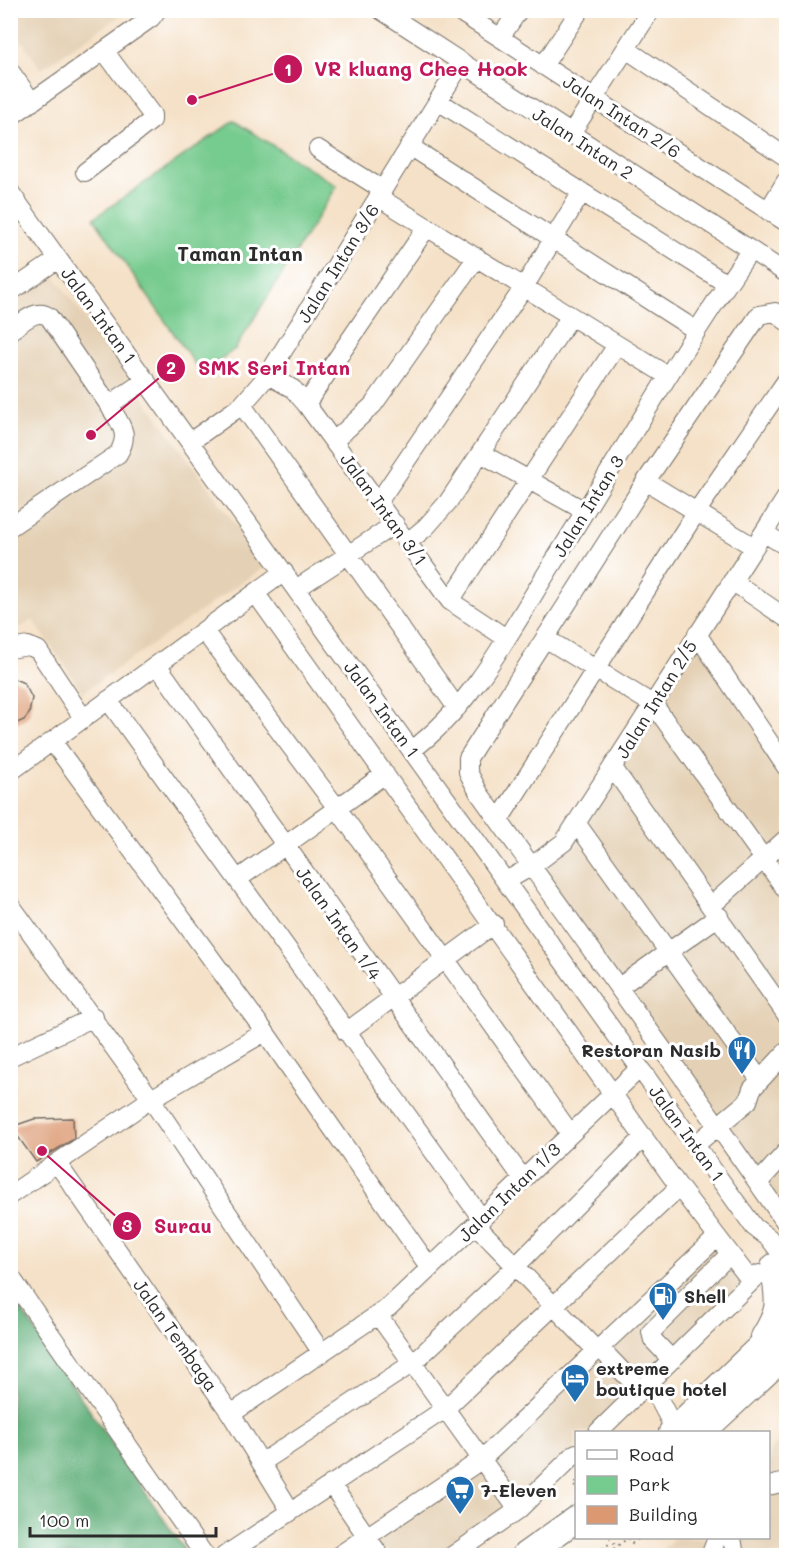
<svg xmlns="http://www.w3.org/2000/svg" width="797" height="1566" font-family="Mali,sans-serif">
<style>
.built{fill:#e4d0b4}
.green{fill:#76cb8e;stroke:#507b5c;stroke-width:1.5}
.forest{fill:#60af79;stroke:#466d52;stroke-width:1.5}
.building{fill:#dc9971}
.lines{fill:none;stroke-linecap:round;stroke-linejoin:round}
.minor-casing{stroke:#726b62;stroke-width:20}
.highway-casing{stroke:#726b62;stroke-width:28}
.path{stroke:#726b62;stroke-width:2;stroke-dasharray:1.5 4.5;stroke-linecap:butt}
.minor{stroke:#fff;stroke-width:18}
.highway{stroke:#fff;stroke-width:26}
.labels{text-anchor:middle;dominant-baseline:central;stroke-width:6;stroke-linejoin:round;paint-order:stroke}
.street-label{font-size:18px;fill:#2b2b2b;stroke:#fff}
.poi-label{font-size:18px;font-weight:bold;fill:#2b2b2b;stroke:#fff;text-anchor:start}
.neighbourhood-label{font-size:20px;font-weight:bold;fill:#2b2b2b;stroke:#fff}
.leader{fill:none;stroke:#c2185b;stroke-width:2}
.callout-dot{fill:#c2185b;stroke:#fff;stroke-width:2}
.mark-label{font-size:18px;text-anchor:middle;font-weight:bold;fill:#fff}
.callout-label{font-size:20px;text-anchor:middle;font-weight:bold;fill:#c2185b;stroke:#fff;stroke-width:6;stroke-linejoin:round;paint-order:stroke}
</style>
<rect width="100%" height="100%" fill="#fff"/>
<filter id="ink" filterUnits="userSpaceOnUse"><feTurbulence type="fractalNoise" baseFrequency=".0167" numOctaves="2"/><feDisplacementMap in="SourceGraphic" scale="12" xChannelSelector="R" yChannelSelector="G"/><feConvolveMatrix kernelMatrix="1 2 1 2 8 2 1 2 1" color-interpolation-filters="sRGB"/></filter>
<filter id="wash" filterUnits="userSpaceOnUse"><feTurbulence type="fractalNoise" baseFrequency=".008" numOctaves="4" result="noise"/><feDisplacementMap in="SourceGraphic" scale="24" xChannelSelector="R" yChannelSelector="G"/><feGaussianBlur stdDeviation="1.35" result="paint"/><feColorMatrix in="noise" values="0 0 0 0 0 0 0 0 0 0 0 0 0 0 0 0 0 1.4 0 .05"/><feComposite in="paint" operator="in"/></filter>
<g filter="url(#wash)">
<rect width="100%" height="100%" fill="#f5e1c7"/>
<path class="built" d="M10 11 11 10 127 11 41 69 11 26Z
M53 274 266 566 83 692 33 620 11 633 10 305Z
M696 626 786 758V1229L525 865 561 838Z
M712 1238 745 1281 591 1432H576V1447L517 1505 445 1555 333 1556 481 1455Z
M786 1433V1555L654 1556 675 1538H768L769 1452Z"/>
<path class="green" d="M234 121 337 186 235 349 201 373 94 218Z"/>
<path class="forest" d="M11 1295 188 1555H11Z"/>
<g id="blocks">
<path class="building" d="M10 677 24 683 32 698 29 714 24 720 10 726Z
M73 1118 74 1139 36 1162 11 1127 34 1119Z"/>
</g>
</g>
<g filter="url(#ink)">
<use href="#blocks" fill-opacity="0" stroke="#726b62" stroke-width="1.5"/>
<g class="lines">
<g class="minor-casing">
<path id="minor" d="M381 10 786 273
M457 10 786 222
M500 38 519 10
M626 49 786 157
M543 66 580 10
M10 71 32 102
M438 101 727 284
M10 117 151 18 157 10
M570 135 651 10
M409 146 697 331
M318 149 383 190
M85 172 152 120V115L105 52
M10 192 754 1227 769 1238 786 1260
M378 197 668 376
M768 211 786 181
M10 292 58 259
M10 331C22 323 36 307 49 317L109 405 146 380
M268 375 293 389 306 404 450 601 506 638
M306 404 427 227
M242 405 457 708
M334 441 373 405 477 257
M190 442 242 405 268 375 462 62
M482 454 585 511
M646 481 754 547
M379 501 524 287 582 192
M10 527 118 454C131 433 120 424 109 405
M764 533 786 546
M408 542 426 527 448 502 571 316
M732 581 786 618
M296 589 395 524
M256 594 679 1187 751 1281
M450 601 617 345
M204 631 337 808 570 1133
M697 634 786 767
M545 638 654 705 786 890
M10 649 28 646 38 650 83 718
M158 666 523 1179
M108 700 482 1219
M52 741 265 1032 430 1268
M412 750C473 705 511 630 551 566 617 461 679 353 750 251
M613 768 786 1014
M10 772 284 572
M499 820 697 511 786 381
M577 824 760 1080
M238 879 385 774
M506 881 532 866 564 842 786 498
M10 904 151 1099 322 1353
M711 906 786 839
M619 987 719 916
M346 1032 494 924
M10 1057 94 1017
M712 1118 479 793 468 772V758L646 481 759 315 775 312 786 321
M718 1126 786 1223
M695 1145 748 1101 752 1089 786 1052
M57 1163 231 1414 290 1510
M758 1183 786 1152
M10 1195 151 1099 265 1032
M476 1225 597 1351
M10 1276 205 1556
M378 1315 518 1510
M600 1348 641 1391
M672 1360 653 1340 651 1332 730 1254
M650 1382 675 1430
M231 1414 389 1307 640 1068
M598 1432 759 1274
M261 1463 413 1363 516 1266 644 1137
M331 1484 380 1556
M768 1486 786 1482
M732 1538 735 1556
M224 1556 445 1409 679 1187
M338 1556 481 1460 717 1237
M452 1556 518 1510 576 1453
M710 1556 717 1538"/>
</g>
<g class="highway-casing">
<path id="highway" d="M764 1337C783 1306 778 1302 774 1267
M672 1432 786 1322
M702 1432 786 1354
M524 1556 576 1519"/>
</g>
<path class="path" d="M576 1482 573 1484 576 1489
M610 1538 617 1547
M593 1556 609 1544
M604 1556 628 1538 632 1543 640 1538"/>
<use href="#minor" class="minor"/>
<use href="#highway" class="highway"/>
</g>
</g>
<defs>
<g id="restaurant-pin" transform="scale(1.5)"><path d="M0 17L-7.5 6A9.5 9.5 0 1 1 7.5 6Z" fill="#1f6fb2" stroke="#fff"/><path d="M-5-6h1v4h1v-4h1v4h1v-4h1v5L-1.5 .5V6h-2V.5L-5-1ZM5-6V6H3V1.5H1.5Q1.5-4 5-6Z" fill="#fff"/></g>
<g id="fuel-pin" transform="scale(1.5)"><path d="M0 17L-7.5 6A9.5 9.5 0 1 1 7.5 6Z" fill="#1f6fb2" stroke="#fff"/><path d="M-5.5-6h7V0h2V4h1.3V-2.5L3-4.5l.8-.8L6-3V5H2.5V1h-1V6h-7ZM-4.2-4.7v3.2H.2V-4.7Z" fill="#fff"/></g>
<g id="hotel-pin" transform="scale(1.5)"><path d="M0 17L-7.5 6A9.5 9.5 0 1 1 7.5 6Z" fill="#1f6fb2" stroke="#fff"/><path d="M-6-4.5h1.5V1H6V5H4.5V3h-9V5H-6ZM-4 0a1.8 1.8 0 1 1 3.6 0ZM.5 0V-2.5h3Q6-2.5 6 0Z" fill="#fff"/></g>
<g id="supermarket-pin" transform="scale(1.5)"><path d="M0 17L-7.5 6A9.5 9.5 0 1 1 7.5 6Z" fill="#1f6fb2" stroke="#fff"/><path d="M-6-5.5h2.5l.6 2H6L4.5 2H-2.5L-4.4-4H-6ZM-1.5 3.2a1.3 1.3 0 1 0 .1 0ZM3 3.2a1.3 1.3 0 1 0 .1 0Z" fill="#fff"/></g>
</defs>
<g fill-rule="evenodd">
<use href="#restaurant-pin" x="742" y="1050"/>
<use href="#fuel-pin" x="663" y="1296"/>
<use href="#hotel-pin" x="575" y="1378"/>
<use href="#supermarket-pin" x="460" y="1490"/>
</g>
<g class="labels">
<g class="street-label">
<text transform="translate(622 116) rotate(33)">Jalan Intan 2/6</text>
<text transform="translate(583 143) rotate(33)">Jalan Intan 2</text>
<text transform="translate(338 263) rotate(-58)">Jalan Intan 3/6</text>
<text transform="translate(99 315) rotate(54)">Jalan Intan 1</text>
<text transform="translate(588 506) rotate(-58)">Jalan Intan 3</text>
<text transform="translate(384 509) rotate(54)">Jalan Intan 3/1</text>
<text transform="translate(656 699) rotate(-58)">Jalan Intan 2/5</text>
<text transform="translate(382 709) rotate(54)">Jalan Intan 1</text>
<text transform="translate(339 923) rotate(55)">Jalan Intan 1/4</text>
<text transform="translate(687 1133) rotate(54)">Jalan Intan 1</text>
<text transform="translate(509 1192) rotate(-44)">Jalan Intan 1/3</text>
<text transform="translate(176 1335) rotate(55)">Jalan Tembaga</text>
</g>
<g class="poi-label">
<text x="721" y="1050" text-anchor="end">Restoran Nasib</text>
<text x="684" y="1296">Shell</text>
<text x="596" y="1368">extreme<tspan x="596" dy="21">boutique hotel</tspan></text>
<text x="481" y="1490">7-Eleven</text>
</g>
<g class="neighbourhood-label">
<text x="240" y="253">Taman Intan</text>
</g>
</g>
<path class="leader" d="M192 100L288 69M91 435L171 368M42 1151L127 1226"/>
<g class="callout-dot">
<circle cx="192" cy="100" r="6"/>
<circle cx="91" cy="435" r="6"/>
<circle cx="42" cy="1151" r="6"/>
<circle cx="288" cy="69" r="15"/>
<circle cx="171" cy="368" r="15"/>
<circle cx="127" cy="1226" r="15"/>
</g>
<g class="mark-label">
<text x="288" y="76">1</text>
<text x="171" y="374">2</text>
<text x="127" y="1232">3</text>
</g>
<g class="callout-label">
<text x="421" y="76">VR kluang Chee Hook</text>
<text x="274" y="375">SMK Seri Intan</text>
<text x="183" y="1233">Surau</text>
</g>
<rect width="797" height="1566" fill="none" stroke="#fff" stroke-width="36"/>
<rect x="575" y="1431" width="195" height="108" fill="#ffffff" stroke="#aaaaaa" stroke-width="1.5"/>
<rect x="587" y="1450" width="30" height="9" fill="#ffffff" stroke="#aaaaaa" stroke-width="1.5"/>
<text x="629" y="1461" font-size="18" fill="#2b2b2b">Road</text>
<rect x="587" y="1476" width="30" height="18" fill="#76cb8e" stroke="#aaaaaa" stroke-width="1.5"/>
<text x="629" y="1491" font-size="18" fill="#2b2b2b">Park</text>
<rect x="587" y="1506" width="30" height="18" fill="#dc9971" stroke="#aaaaaa" stroke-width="1.5"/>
<text x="629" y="1521" font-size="18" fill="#2b2b2b">Building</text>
<path d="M30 1527v9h186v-9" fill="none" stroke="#2b2b2b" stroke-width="3"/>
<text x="39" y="1527" font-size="18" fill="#2b2b2b" stroke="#ffffff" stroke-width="4.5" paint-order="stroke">100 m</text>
</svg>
